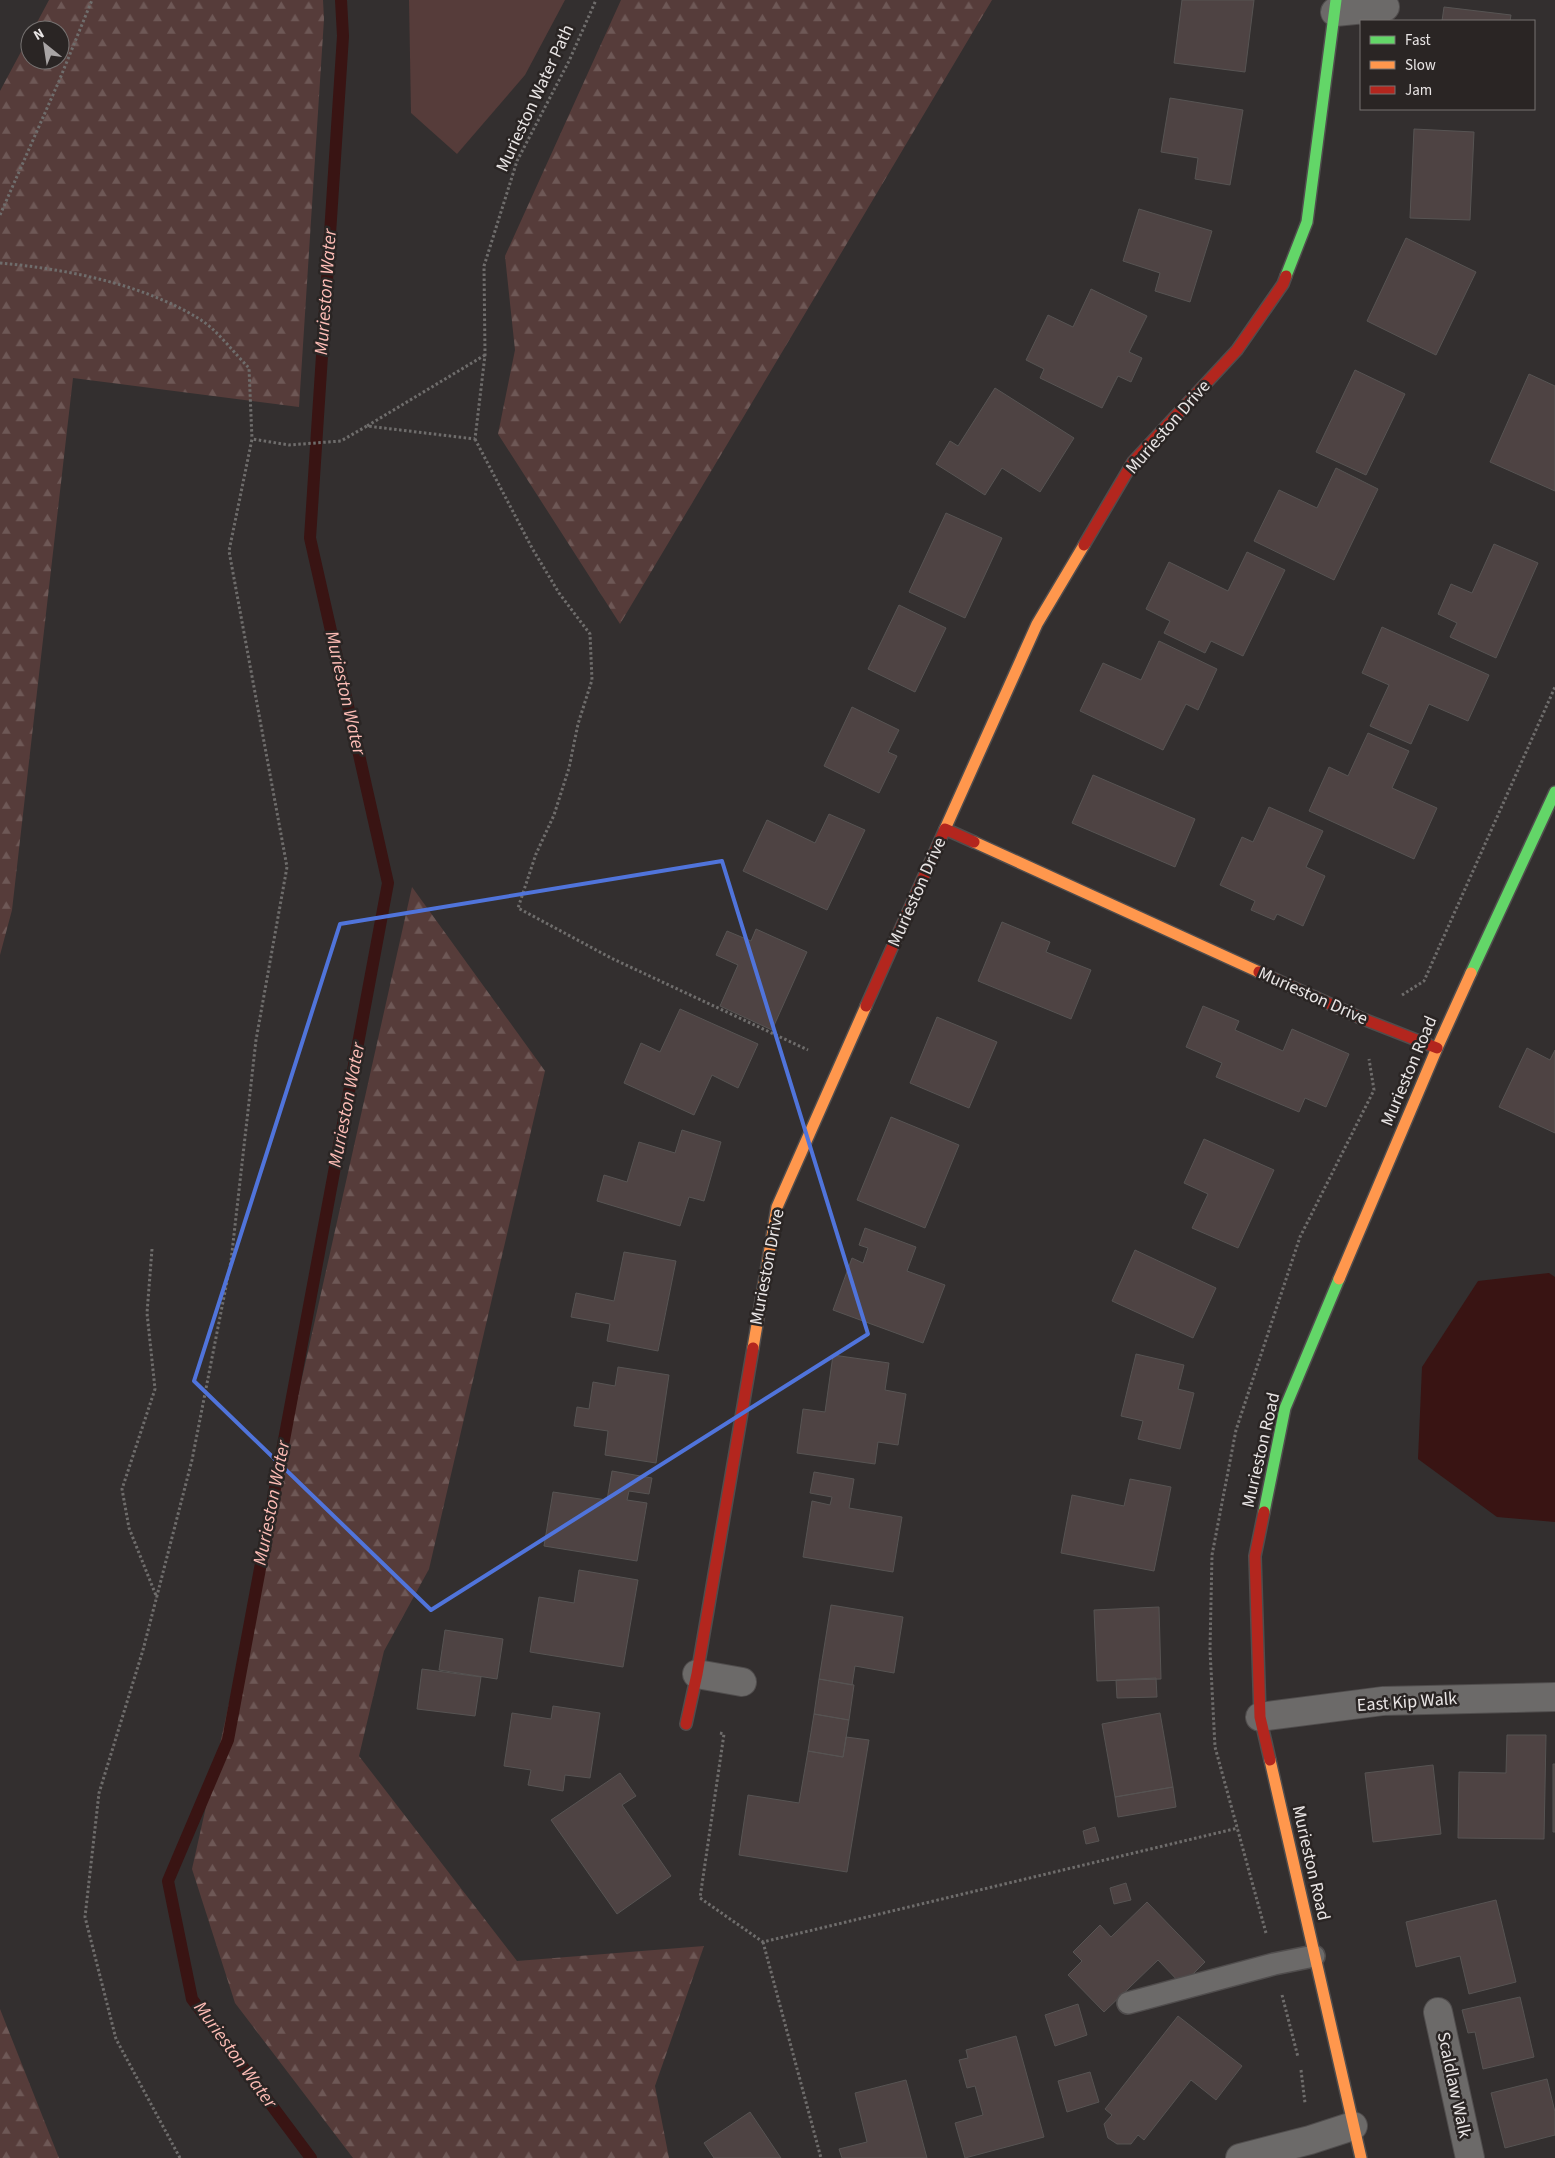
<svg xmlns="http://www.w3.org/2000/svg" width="1555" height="2158" font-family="'Source Sans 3',sans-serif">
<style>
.green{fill:#563c3a}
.forest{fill:url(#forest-firs)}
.water{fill:#391413}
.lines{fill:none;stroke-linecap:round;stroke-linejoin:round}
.stream{stroke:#391413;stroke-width:12}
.building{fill:#4e4343;stroke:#575453}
.lane-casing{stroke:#504d4d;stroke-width:24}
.street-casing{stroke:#504d4d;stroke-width:30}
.fast-casing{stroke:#504d4d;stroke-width:14}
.slow-casing{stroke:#504d4d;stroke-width:14}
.jam-casing{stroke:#504d4d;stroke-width:14}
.path{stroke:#6f6d6c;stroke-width:3;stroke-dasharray:2.5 2.5;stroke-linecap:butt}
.lane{stroke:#6c6a69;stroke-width:21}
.street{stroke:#6c6a69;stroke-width:28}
.fast{stroke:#63d668;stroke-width:11}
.slow{stroke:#ff974d;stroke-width:11}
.jam{stroke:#b3261e;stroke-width:11}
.marked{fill:none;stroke:#5074db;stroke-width:4;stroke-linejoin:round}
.labels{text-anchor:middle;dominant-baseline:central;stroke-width:5;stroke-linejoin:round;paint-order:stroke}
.street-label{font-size:18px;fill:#e9e5e5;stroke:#2a2524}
.water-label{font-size:19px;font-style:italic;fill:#fdbcb5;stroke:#2a2524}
</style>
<defs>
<pattern id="forest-firs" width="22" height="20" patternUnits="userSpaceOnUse" patternTransform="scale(1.25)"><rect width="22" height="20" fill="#563c3a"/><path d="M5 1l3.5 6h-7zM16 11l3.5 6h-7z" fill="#6e5856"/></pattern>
</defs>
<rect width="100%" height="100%" fill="#332f2f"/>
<path class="green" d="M409 0H565L525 75 457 154 411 113Z"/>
<path class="forest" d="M49 0H323L324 19 299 407 73 378 12 910 0 955V91L30 35V60H60V30H33Z
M621 0H992L620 624 498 434 515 350 505 256Z
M412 887 545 1071 429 1569 384 1651 359 1756 517 1961 704 1946 655 2086 669 2158H353L235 2003 192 1869Z
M0 2009 59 2158H0Z"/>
<path class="water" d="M1549 1273 1555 1277V1522L1497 1517 1418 1459 1422 1367 1478 1281Z"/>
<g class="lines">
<path class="stream" d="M311 2158 192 1999 168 1881 228 1740 388 883 310 538 343 36 341 0"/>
</g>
<path class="building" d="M1182 0H1254L1245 72 1174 63Z
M1444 7 1511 15 1510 21H1442Z
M1170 98 1243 110 1230 185 1195 179 1198 158 1161 152Z
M1414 129 1474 132 1470 220 1410 218Z
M1139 209 1212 231 1190 302 1155 291 1160 273 1123 261Z
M1406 238 1476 272 1436 355 1367 321Z
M1091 289 1147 316 1129 352 1142 358 1131 382 1118 376 1102 408 1040 378 1044 369 1026 360 1048 315 1073 327Z
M1355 370 1405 394 1366 475 1316 452Z
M1529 374 1555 386V491L1490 462Z
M995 388 1074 438 1040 492 1002 468 985 495 936 464 950 441 958 446Z
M1336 468 1378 489 1334 580 1254 541 1279 490 1317 508Z
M946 513 1002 538 965 618 909 592Z
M1494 544 1538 563 1496 658 1450 637 1457 623 1438 614 1451 584 1472 593Z
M1247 552 1285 570 1243 656 1211 641 1205 653 1164 633 1170 621 1146 609 1169 562 1228 591Z
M899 605 946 628 915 692 868 669Z
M1382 627 1489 675 1468 721 1429 704 1411 744 1370 726 1389 685 1362 673Z
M1159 641 1217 669 1198 710 1186 704 1163 750 1080 711 1103 663 1141 680Z
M852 707 899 730 888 752 897 756 879 793 824 766Z
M1368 733 1409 751 1392 788 1437 808 1414 859 1309 811 1329 767 1348 776Z
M1093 775 1195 819 1175 867 1072 823Z
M1269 807 1323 831 1306 867 1325 876 1303 926 1277 914 1274 920 1251 910 1255 901 1220 885 1242 837 1253 842Z
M829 814 865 830 827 910 743 871 767 820 815 843Z
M1002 922 1050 942 1046 952 1091 970 1071 1019 978 981Z
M756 929 807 952 772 1030 720 1006 738 965 716 955 727 931 751 941Z
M1203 1006 1239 1021 1235 1030 1283 1051 1292 1029 1349 1054 1326 1107 1305 1098 1299 1112 1216 1077 1222 1063 1186 1047Z
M680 1009 758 1044 738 1088 712 1075 694 1115 624 1083 641 1043 660 1052Z
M937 1017 997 1042 969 1108 910 1083Z
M1527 1048 1550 1060 1555 1050V1133L1499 1107Z
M891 1117 959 1145 925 1228 857 1200Z
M682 1130 721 1142 704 1201 689 1197 680 1226 597 1201 604 1175 627 1182 639 1142 675 1153Z
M1204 1139 1274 1170 1238 1248 1192 1228 1208 1194 1184 1183Z
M865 1228 916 1247 907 1271 945 1285 923 1343 833 1310 852 1258 863 1263 868 1248 859 1245Z
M1135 1250 1216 1288 1193 1338 1112 1301Z
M624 1252 676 1261 658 1351 607 1341 610 1324 571 1317 576 1293 614 1301Z
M1136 1354 1184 1365 1178 1389 1194 1393 1180 1449 1138 1439 1143 1421 1121 1416Z
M833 1355 889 1363 885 1390 906 1394 898 1445 878 1442 875 1464 797 1453 803 1409 825 1412Z
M618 1367 669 1375 656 1463 605 1455 608 1431 574 1426 577 1407 589 1409 593 1382 615 1386Z
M612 1471 652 1478 649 1494 629 1491 627 1500 647 1503 637 1561 544 1546 553 1492 607 1500Z
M814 1472 854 1479 849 1508 902 1517 893 1572 803 1557 812 1501 830 1505 832 1497 810 1493Z
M1130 1479 1171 1487 1154 1571 1061 1553 1072 1495 1124 1506Z
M579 1570 638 1580 623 1667 530 1652 539 1597 574 1603Z
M831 1605 903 1617 894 1673 855 1666 852 1685 819 1679Z
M1159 1607 1161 1679 1097 1681 1094 1610Z
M445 1630 503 1639 497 1679 439 1670Z
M422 1669 481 1677 475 1716 417 1709Z
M1156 1678 1157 1697 1117 1698 1116 1680Z
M819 1679 854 1685 849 1720 814 1714Z
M553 1706 600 1713 590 1778 565 1775 563 1791 528 1785 531 1770 504 1766 512 1713 551 1719Z
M1160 1713 1173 1787 1115 1797 1102 1724Z
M814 1714 849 1720 843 1757 808 1751Z
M1507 1735H1546L1544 1839 1458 1838 1459 1772 1506 1773Z
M846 1737 869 1740 847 1872 739 1855 748 1795 799 1803 808 1751 843 1757Z
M1553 1764H1555V1832H1553Z
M1433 1765 1441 1834 1373 1842 1365 1773Z
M620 1773 636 1796 622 1805 671 1876 617 1914 551 1820Z
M1173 1787 1176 1807 1118 1817 1115 1797Z
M1095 1827 1099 1841 1086 1844 1083 1831Z
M1126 1883 1131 1900 1114 1904 1110 1888Z
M1496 1900 1516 1982 1469 1994 1460 1956 1416 1967 1406 1922Z
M1147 1902 1205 1962 1182 1985 1158 1960 1104 2012 1068 1975 1082 1961 1073 1952 1100 1925 1111 1937Z
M1520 1997 1534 2057 1483 2069 1475 2032 1468 2033 1462 2010Z
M1078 2004 1087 2035 1055 2046 1045 2015Z
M1178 2016 1242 2066 1216 2100 1191 2080 1144 2140 1138 2135 1131 2144H1117L1108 2138 1104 2124 1112 2115 1105 2109Z
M1016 2036 1044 2137 965 2158 955 2123 983 2115 975 2086 967 2088 959 2060 968 2058 966 2050Z
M1090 2072 1099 2102 1067 2112 1058 2081Z
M1547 2079 1555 2112V2135L1505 2148 1491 2093Z
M906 2080 927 2158H842L839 2149 867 2142 855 2093Z
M750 2112 781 2158H714L704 2143Z"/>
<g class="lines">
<g class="lane-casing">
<path id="lane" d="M1128 2003 1274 1964 1314 1956"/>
</g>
<g class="street-casing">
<path id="street" d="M1335 12 1385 7
M697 1674 742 1682
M1260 1717 1383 1701 1555 1697
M1438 2012 1470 2158
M1240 2158 1310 2140 1353 2126"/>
</g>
<g class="fast-casing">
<path id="fast" d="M1286 276 1307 222 1336 0
M1471 973 1555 792
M1264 1512 1285 1408 1339 1279"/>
</g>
<g class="slow-casing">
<path id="slow" d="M945 829 1037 624 1084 545
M974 842 1259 972
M1339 1279 1437 1048 1471 973
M753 1348 777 1207 866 1006
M1270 1760 1361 2158"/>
</g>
<g class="jam-casing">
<path id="jam" d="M1084 545 1133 462 1237 350 1283 284 1286 276
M1259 972 1363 1019 1437 1048
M866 1006 945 829 974 842
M1264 1512 1255 1556 1260 1717 1270 1760
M686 1724 697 1674 753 1348"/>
</g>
<path class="path" d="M0 215 59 81 92 0
M0 263C66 269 144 284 201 320 217 330 235 354 249 368L252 439
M485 355 367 426 475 439 485 355 484 266 517 161 569 61 596 0
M475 439 532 548 559 593 590 634 592 680 578 724 569 768 554 815 536 854 518 908 611 958 808 1050
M1402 995 1424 981 1555 687
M152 1249 147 1313 155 1389 122 1489 129 1528 157 1598
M720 1733 724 1734 700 1898 763 1942 1238 1828
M1266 1933 1215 1747 1210 1650 1212 1555 1236 1430 1300 1237 1374 1090 1369 1059
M763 1942 821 2158
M1282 1995 1298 2057
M1301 2070 1305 2103
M180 2158 116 2039 85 1917 99 1793 143 1650 192 1460 231 1261 256 1040 287 867 229 551 252 439 289 445 341 441 367 426"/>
<use href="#lane" class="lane"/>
<use href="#street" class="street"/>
<use href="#fast" class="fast"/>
<use href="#slow" class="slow"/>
<use href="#jam" class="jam"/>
</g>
<path class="marked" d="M722 861 868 1334 431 1610 194 1381 340 924Z"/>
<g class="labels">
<g class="street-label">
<text transform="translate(535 98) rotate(-65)">Murieston Water Path</text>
<text transform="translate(1168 427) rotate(-49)">Murieston Drive</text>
<text transform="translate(917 892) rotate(-66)">Murieston Drive</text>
<text transform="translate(1313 996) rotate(24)">Murieston Drive</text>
<text transform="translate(1409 1071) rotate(-67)">Murieston Road</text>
<text transform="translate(767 1267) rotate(-79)">Murieston Drive</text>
<text transform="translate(1261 1450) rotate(-77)">Murieston Road</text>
<text transform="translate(1407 1702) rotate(-4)">East Kip Walk</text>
<text transform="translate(1311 1863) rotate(77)">Murieston Road</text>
<text transform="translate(1454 2085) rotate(78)">Scaldlaw Walk</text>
</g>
<g class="water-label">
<text transform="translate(326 292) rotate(-86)">Murieston Water</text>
<text transform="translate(345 693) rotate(77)">Murieston Water</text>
<text transform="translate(347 1105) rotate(-79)">Murieston Water</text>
<text transform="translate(272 1503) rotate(-79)">Murieston Water</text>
<text transform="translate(235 2055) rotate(54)">Murieston Water</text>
</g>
</g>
<rect x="1360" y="20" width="175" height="90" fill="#2a2524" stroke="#767271"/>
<rect x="1370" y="36" width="25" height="8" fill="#63d668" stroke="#767271"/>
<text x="1405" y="45" font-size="15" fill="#e9e5e5">Fast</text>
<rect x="1370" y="61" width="25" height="8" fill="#ff974d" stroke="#767271"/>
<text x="1405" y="70" font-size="15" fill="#e9e5e5">Slow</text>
<rect x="1370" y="86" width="25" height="8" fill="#b3261e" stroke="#767271"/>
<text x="1405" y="95" font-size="15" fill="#e9e5e5">Jam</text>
<g transform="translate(45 45) rotate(330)"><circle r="24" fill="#2a2524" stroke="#767271"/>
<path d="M0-4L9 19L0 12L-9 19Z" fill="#a9a5a5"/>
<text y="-8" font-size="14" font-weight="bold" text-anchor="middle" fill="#e9e5e5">N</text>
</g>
</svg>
